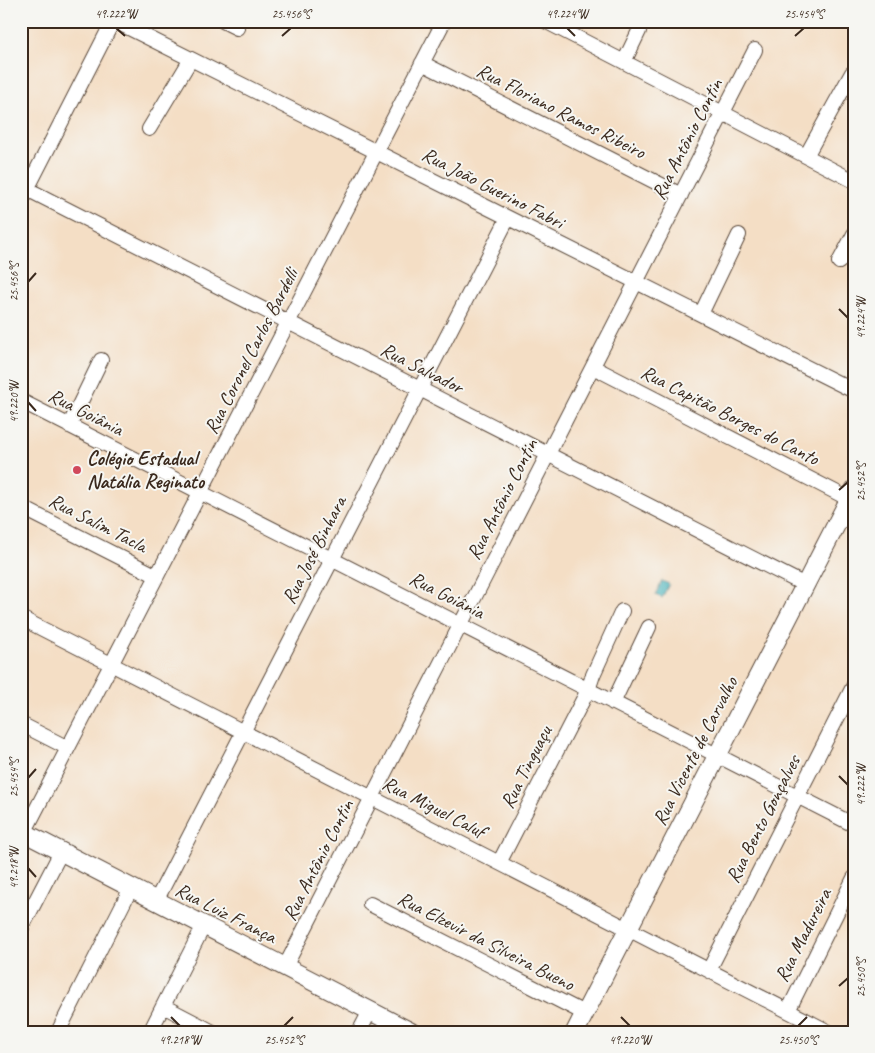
<svg xmlns="http://www.w3.org/2000/svg" width="875" height="1053" font-family="Caveat,sans-serif">
<style>
.water{fill:#3daeb7;stroke:#3c6c6a}
.lines{fill:none;stroke-linecap:round;stroke-linejoin:round}
.minor-casing{stroke:#574537;stroke-width:16}
.major-casing{stroke:#574537;stroke-width:20}
.minor{stroke:#fff;stroke-width:14}
.major{stroke:#fff;stroke-width:18}
.ticks{fill:none;stroke:#3b2a1e;stroke-width:2}
.poi-dot{fill:#d1495b;stroke:#f6f6f2;stroke-width:2}
.labels{text-anchor:middle;dominant-baseline:central;stroke-width:4;stroke-linejoin:round;paint-order:stroke}
.street-label{font-size:20px;fill:#3b2a1e;stroke:#f6f6f2}
.poi-label{font-size:20px;font-weight:bold;fill:#3b2a1e;stroke:#f6f6f2;text-anchor:start}
.neatline{fill:none;stroke:#3b2a1e;stroke-width:2}
.ticks-label{font-size:12px;text-anchor:middle;fill:#3b2a1e}
</style>
<rect width="100%" height="100%" fill="#f6f6f2"/>
<filter id="ink" filterUnits="userSpaceOnUse"><feTurbulence type="fractalNoise" baseFrequency=".02" numOctaves="2"/><feDisplacementMap in="SourceGraphic" scale="10" xChannelSelector="R" yChannelSelector="G"/><feConvolveMatrix kernelMatrix="1 2 1 2 8 2 1 2 1" color-interpolation-filters="sRGB"/></filter>
<filter id="wash" filterUnits="userSpaceOnUse"><feTurbulence type="fractalNoise" baseFrequency=".0096" numOctaves="4" result="noise"/><feDisplacementMap in="SourceGraphic" scale="20" xChannelSelector="R" yChannelSelector="G"/><feGaussianBlur stdDeviation="1.12" result="paint"/><feColorMatrix in="noise" values="0 0 0 0 0 0 0 0 0 0 0 0 0 0 0 0 0 1.4 0 .05"/><feComposite in="paint" operator="in"/></filter>
<g filter="url(#wash)">
<rect width="100%" height="100%" fill="#f4dec5"/>
<path class="water" d="M662 581 669 584 662 598 655 595Z"/>
</g>
<g filter="url(#ink)">
<g class="lines">
<g class="minor-casing">
<path id="minor" d="M115 21 854 391
M223 21 237 28
M545 21 854 181
M624 62 639 31
M422 63 681 195
M149 129 191 59
M806 156 852 73
M21 186 805 585
M21 201 113 21
M839 262 854 234
M701 314 739 235
M593 367 849 499
M21 401 854 825
M69 426 101 360
M21 507 157 576
M21 618 829 1032
M613 703 649 627
M21 724 68 748
M24 833 444 21
M499 863 588 690 593 675 622 611
M156 901 508 218
M370 904 584 1013
M21 929 61 852
M285 967 755 50
M709 970 854 685
M163 1006 213 1032
M788 1011 854 878
M58 1032 131 888
M150 1032 204 925
M359 1032 370 1011"/>
</g>
<g class="major-casing">
<path id="major" d="M21 831 411 1032
M575 1032 854 490"/>
</g>
<use href="#minor" class="minor"/>
<use href="#major" class="major"/>
</g>
</g>
<path class="ticks" d="M116 28 125 36M567 28 575 36M282 36 291 28M795 36 804 28M28 282 36 273M839 309 848 318M28 402 36 411M839 490 848 482M839 776 848 785M28 778 36 769M28 868 36 877M839 986 848 978M171 1017 180 1026M621 1017 630 1026M284 1026 293 1017M798 1026 807 1017"/>
<circle class="poi-dot" cx="77" cy="470" r="5"/>
<g class="labels">
<g class="street-label">
<text transform="translate(561 111) rotate(27)">Rua Floriano Ramos Ribeiro</text>
<text transform="translate(687 139) rotate(-63)">Rua Antônio Contin</text>
<text transform="translate(493 188) rotate(27)">Rua João Guerino Fabri</text>
<text transform="translate(251 351) rotate(-63)">Rua Coronel Carlos Bardelli</text>
<text transform="translate(422 368) rotate(27)">Rua Salvador</text>
<text transform="translate(86 412) rotate(27)">Rua Goiânia</text>
<text transform="translate(730 415) rotate(27)">Rua Capitão Borges do Canto</text>
<text transform="translate(502 499) rotate(-63)">Rua Antônio Contin</text>
<text transform="translate(98 523) rotate(27)">Rua Salim Tacla</text>
<text transform="translate(314 550) rotate(-63)">Rua José Binhara</text>
<text transform="translate(447 595) rotate(27)">Rua Goiânia</text>
<text transform="translate(695 751) rotate(-63)">Rua Vicente de Carvalho</text>
<text transform="translate(526 767) rotate(-63)">Rua Tinguaçu</text>
<text transform="translate(434 807) rotate(27)">Rua Miguel Caluf</text>
<text transform="translate(763 819) rotate(-63)">Rua Bento Gonçalves</text>
<text transform="translate(318 860) rotate(-63)">Rua Antônio Contin</text>
<text transform="translate(226 913) rotate(27)">Rua Luiz França</text>
<text transform="translate(803 935) rotate(-63)">Rua Madureira</text>
<text transform="translate(486 941) rotate(27)">Rua Elzevir da Silveira Bueno</text>
</g>
<g class="poi-label">
<text x="87" y="458">Colégio Estadual<tspan x="87" dy="23">Natália Reginato</tspan></text>
</g>
</g>
<rect width="875" height="1053" fill="none" stroke="#f6f6f2" stroke-width="55"/>
<rect x="28" y="28" width="820" height="998" class="neatline"/>
<g class="ticks-label">
<text x="116" y="18">49.222°W</text>
<text x="291" y="18">25.456°S</text>
<text x="567" y="18">49.224°W</text>
<text x="804" y="18">25.454°S</text>
<text transform="translate(14 282) rotate(-90)" y="4">25.456°S</text>
<text transform="translate(861 318) rotate(-90)" y="4">49.224°W</text>
<text transform="translate(14 402) rotate(-90)" y="4">49.220°W</text>
<text transform="translate(861 482) rotate(-90)" y="4">25.452°S</text>
<text transform="translate(14 778) rotate(-90)" y="4">25.454°S</text>
<text transform="translate(861 785) rotate(-90)" y="4">49.222°W</text>
<text transform="translate(14 868) rotate(-90)" y="4">49.218°W</text>
<text transform="translate(861 978) rotate(-90)" y="4">25.450°S</text>
<text x="180" y="1044">49.218°W</text>
<text x="284" y="1044">25.452°S</text>
<text x="630" y="1044">49.220°W</text>
<text x="798" y="1044">25.450°S</text>
</g>
</svg>
